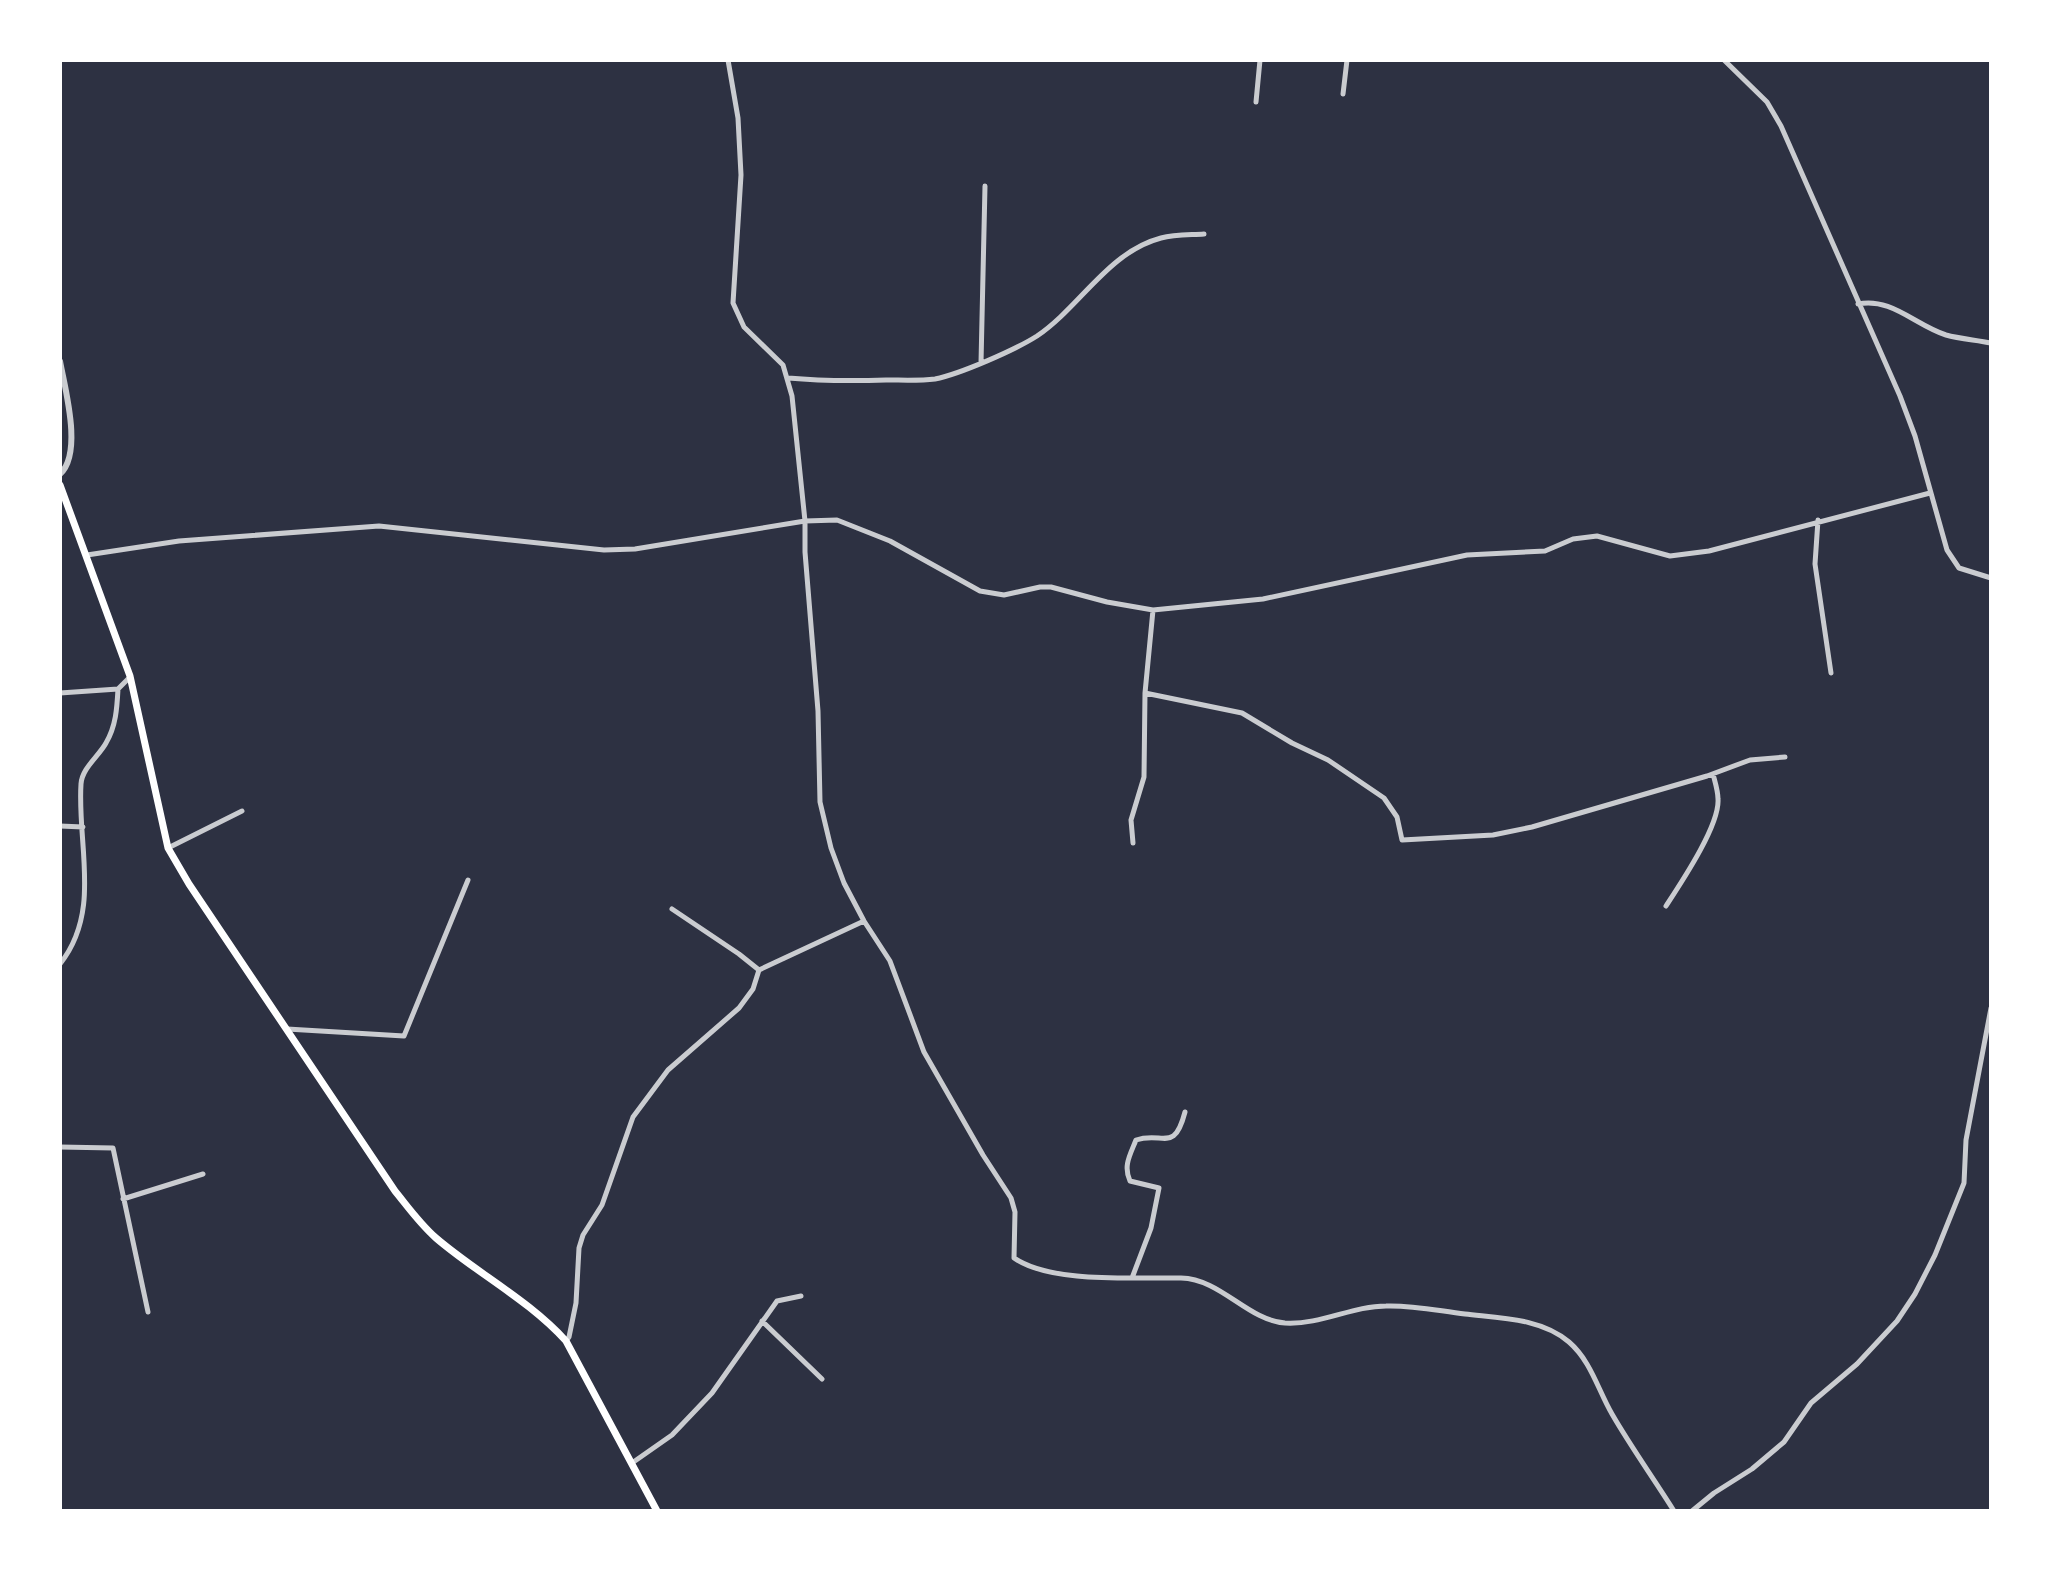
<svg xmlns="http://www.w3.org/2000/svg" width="2051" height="1571" font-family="'Sofia Sans Condensed',sans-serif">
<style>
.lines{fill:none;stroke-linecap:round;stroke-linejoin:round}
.minor{stroke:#caccd0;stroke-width:5}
.tertiary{stroke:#caccd0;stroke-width:6}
.secondary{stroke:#fff;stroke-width:7}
</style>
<rect width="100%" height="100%" fill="#2d3142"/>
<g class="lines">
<path class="minor" d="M728 60 738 118 741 175 733 303 744 327 783 365 792 396 805 521V552L818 711 820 802 831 848 844 883 864 921 890 961 924 1052 983 1155 1011 1198 1015 1212 1014 1258C1052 1284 1135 1277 1181 1278 1221 1279 1247 1320 1285 1323 1321 1325 1352 1306 1386 1306 1413 1305 1439 1311 1465 1314 1499 1318 1541 1318 1569 1342 1591 1361 1598 1390 1612 1414 1631 1447 1654 1479 1674 1511
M1724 60 1767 102 1781 126 1900 396 1915 436 1947 550 1959 568 1991 578
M1343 94 1347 60
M1256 102 1260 60
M1858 304C1891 297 1915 325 1946 335 1960 339 1977 340 1991 343
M981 363 985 186
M788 378C821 381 853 381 886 380 902 380 919 381 935 379 960 374 1015 350 1037 336 1080 307 1108 252 1161 238 1175 234 1191 235 1204 234
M1818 520 1815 564 1831 673
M87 555 179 541 379 526 604 550 635 549 805 521 837 520 890 541 980 591 1004 595 1040 587H1051L1107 602 1153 610 1263 599 1467 555 1545 551 1573 539 1597 536 1670 556 1709 551 1930 493
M60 693 118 689
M1145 693 1242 713 1292 743 1328 760 1384 798 1397 817 1402 840 1493 835 1532 827 1707 776 1750 760 1785 757
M60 826 83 827
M1133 843 1131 820 1144 777 1145 693 1153 610
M168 848 242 811
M1666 906C1681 883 1720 825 1718 799 1718 791 1715 782 1713 774
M672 909 739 954 759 970
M60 964C102 911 77 845 81 784 82 768 99 756 106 743 116 726 117 708 118 689L130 677
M287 1029 404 1036 468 880
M60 1147 113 1148 148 1312
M123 1199 203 1174
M1132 1278 1151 1228 1159 1188 1130 1181C1123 1166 1130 1155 1136 1140 1163 1131 1174 1154 1185 1112
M762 1321 822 1379
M566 1341 569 1337 576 1303 579 1248 583 1235 602 1205 633 1117 668 1070 739 1008 753 989 759 970 864 921
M632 1463 672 1435 712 1393 777 1301 801 1296
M1692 1511 1714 1493 1752 1469 1784 1442 1811 1403 1857 1364 1897 1321 1915 1294 1935 1255 1964 1183 1966 1140 1991 1008"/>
<path class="tertiary" d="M60 361C65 389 83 453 60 474"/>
<path class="secondary" d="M60 485 130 676 168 848 189 884 395 1191C408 1207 420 1224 436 1238 478 1274 529 1300 566 1341L657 1511"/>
</g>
<rect width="2051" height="1571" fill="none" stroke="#ffffff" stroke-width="124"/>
</svg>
